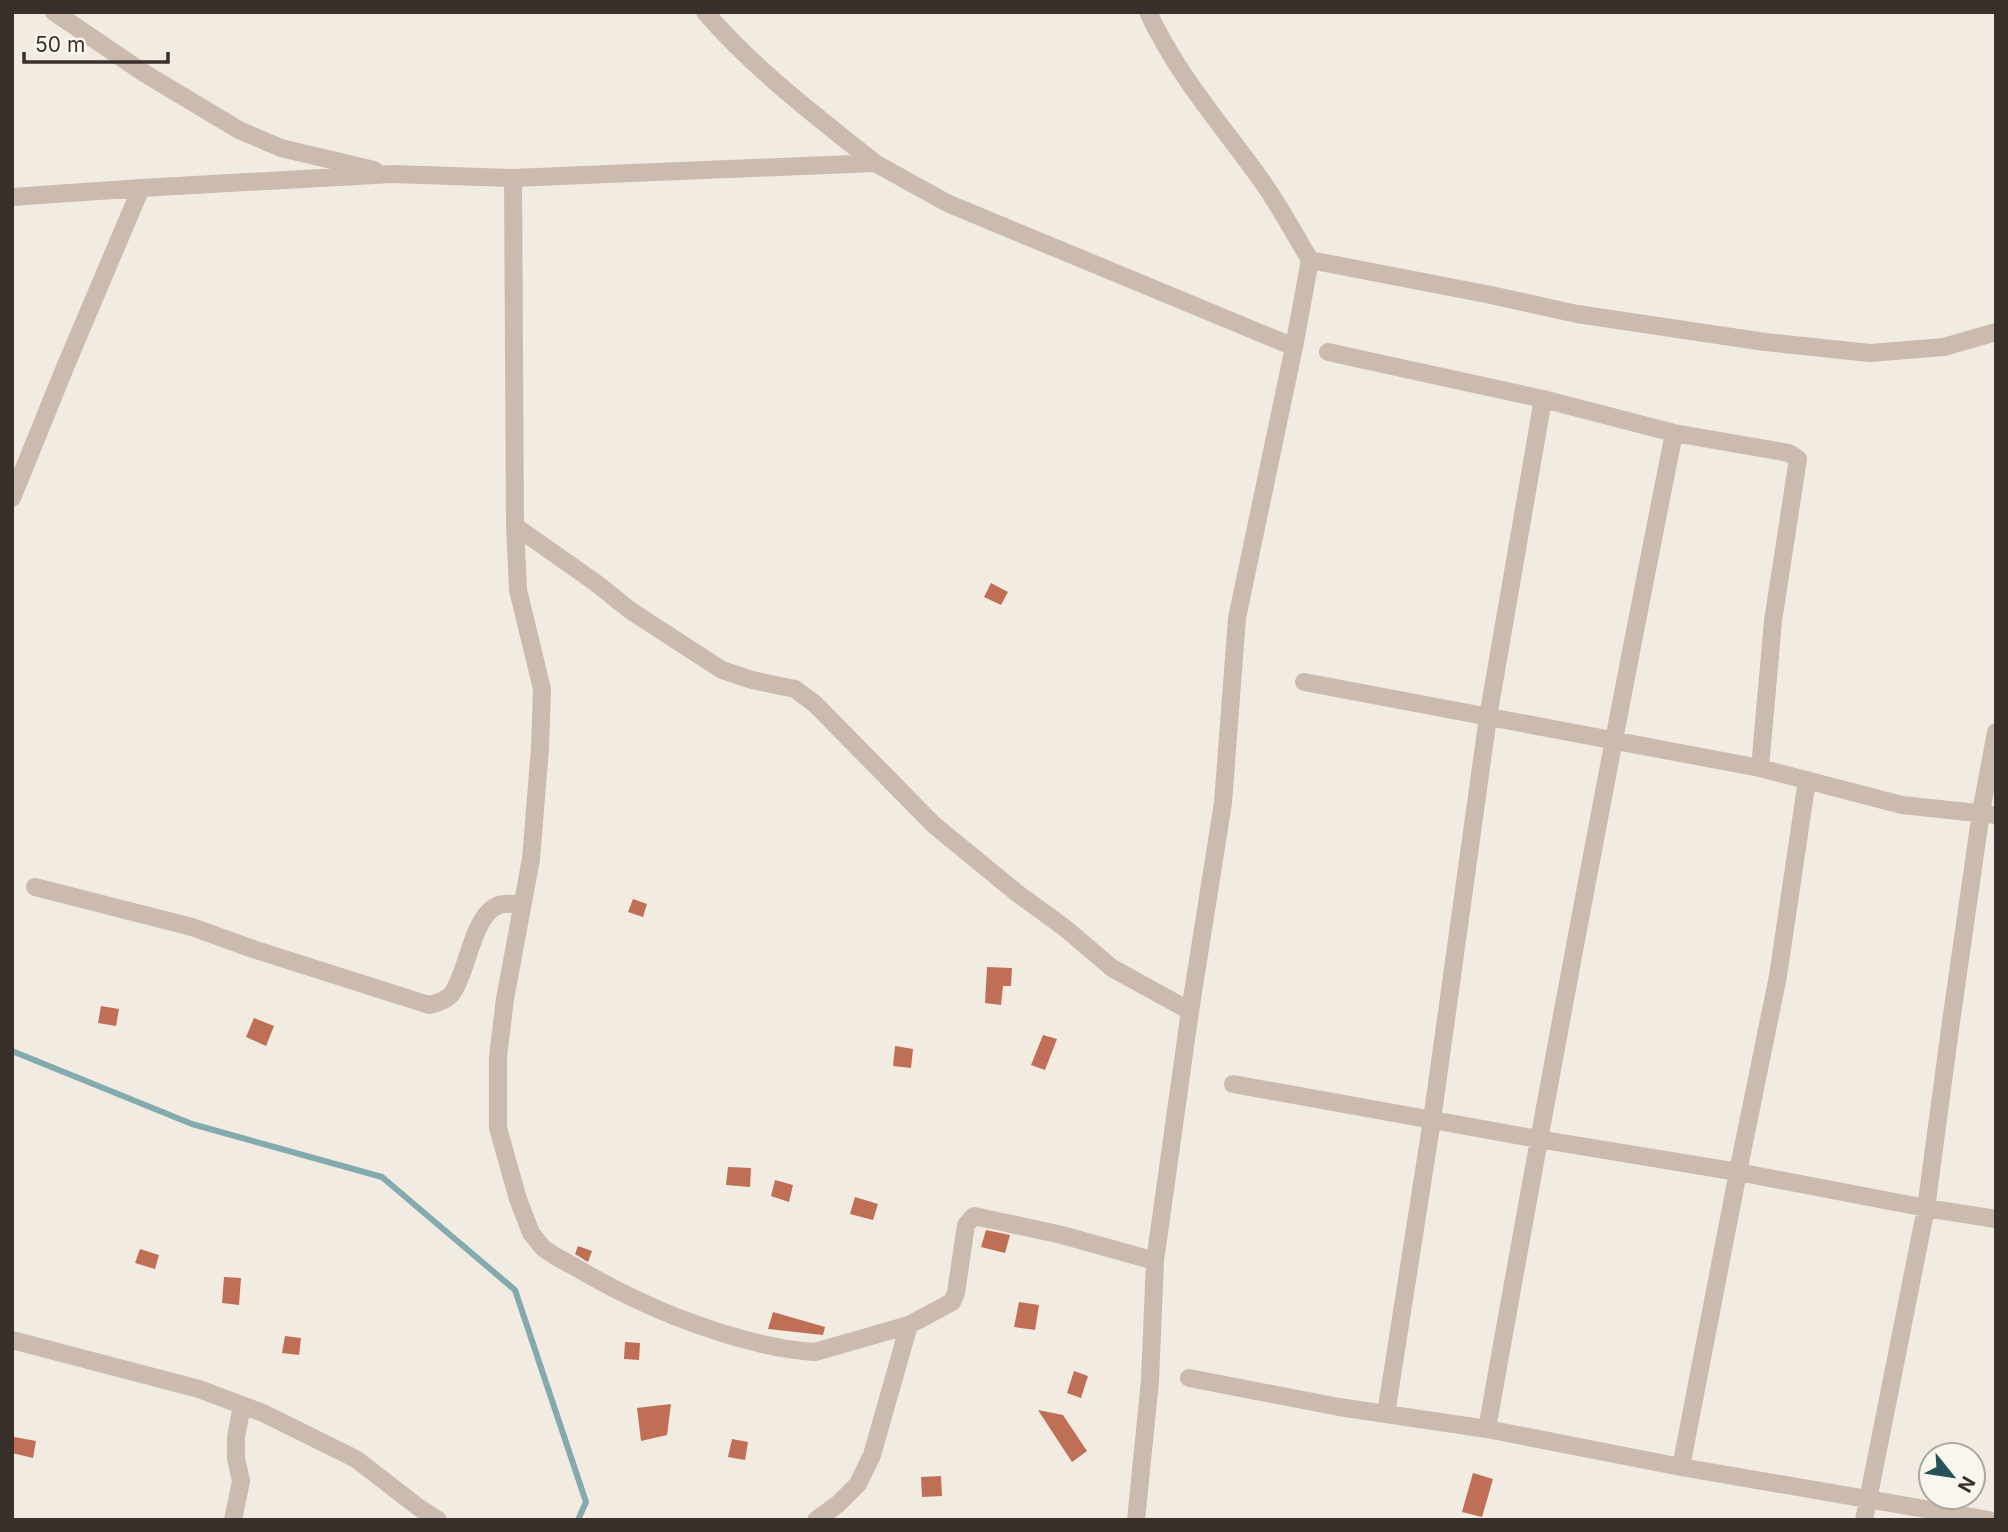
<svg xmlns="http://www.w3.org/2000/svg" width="2008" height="1532" font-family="Inter,sans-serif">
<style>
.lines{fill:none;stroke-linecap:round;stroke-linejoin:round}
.stream{stroke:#83abae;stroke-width:6}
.building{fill:#be6f55}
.minor{stroke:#cabbae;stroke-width:18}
</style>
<rect width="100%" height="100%" fill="#f2ebe2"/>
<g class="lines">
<path class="stream" d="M12 1051 192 1124 382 1177 515 1290 586 1502 578 1520"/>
</g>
<path class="building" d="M991 583 1008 592 1001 605 984 597Z
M633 899 647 904 643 917 628 912Z
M987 967 1012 968 1011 986H1003L1001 1005 985 1003Z
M101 1006 119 1009 116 1026 98 1023Z
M254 1018 274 1026 266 1046 246 1037Z
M1043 1035 1057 1039 1045 1070 1031 1065Z
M895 1046 913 1049 911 1068 893 1066Z
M728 1167 751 1168 750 1187 726 1185Z
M775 1180 793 1185 789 1202 771 1196Z
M855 1197 878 1204 873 1220 850 1214Z
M986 1230 1010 1235 1005 1253 981 1247Z
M578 1246 592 1251 588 1262 575 1254Z
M140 1249 159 1255 155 1269 135 1263Z
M224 1277 241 1278 239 1305 222 1303Z
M1019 1302 1039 1305 1035 1330 1014 1327Z
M773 1312 825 1327 823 1335 768 1329Z
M285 1336 301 1338 299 1355 282 1353Z
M625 1342 640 1343 639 1360 624 1359Z
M1074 1371 1088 1376 1081 1398 1067 1393Z
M671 1404 667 1435 641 1441 637 1408Z
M1038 1410 1063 1415 1087 1451 1072 1462Z
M14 1437 36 1441 33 1458 12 1453Z
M732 1439 748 1442 745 1460 728 1457Z
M1473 1473 1493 1479 1482 1517 1462 1512Z
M941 1476 942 1496 922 1497 921 1477Z"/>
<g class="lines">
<path class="minor" d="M54 12 144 73 239 130 281 148 374 170
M705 12C755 70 816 116 875 163
M1148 12C1176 73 1220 123 1259 177 1278 203 1294 233 1310 260L1294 347
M513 178 515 526 518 590 542 689 540 748 531 859 505 999 498 1057V1128L518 1199 531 1233 543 1248 555 1256C581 1270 605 1285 631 1297 682 1322 759 1349 815 1352L909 1325 952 1302 956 1293 966 1225 974 1216 1062 1235 1155 1261
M12 197 141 188 393 174 513 178 875 163 947 203 1294 347 1237 618 1223 803 1190 1011 1155 1261 1150 1381 1136 1520
M1310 260 1491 295 1577 314 1765 342 1870 353 1944 347 1996 332
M1328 352 1543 399 1674 433 1789 453 1798 459 1773 621 1760 768
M12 498 66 365 141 188
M515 526 596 583 631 611 722 670 752 680 795 689 815 704 934 825 1017 893 1065 928 1112 968 1190 1011
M1304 682 1760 768 1902 805 1996 815
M35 887 192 927 253 949 429 1005C438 1003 448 1000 453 992 468 971 472 915 499 905 505 903 515 904 522 904
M1233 1084 1538 1139 1738 1172 1926 1208 1996 1219
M12 1340 199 1389 263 1413 356 1459 418 1507 438 1520
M1189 1378 1339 1407 1487 1429 1681 1467 1989 1520
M1386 1414 1432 1120 1488 717 1543 399
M1487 1429C1546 1096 1608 764 1674 433
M1681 1467 1738 1172 1778 976 1807 780
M233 1520 241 1481 236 1458V1437L242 1406
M816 1520 838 1504 858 1484 872 1455 909 1325
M1864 1520 1926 1208 1951 1022 1981 812 1996 732"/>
</g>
<rect width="2008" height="1532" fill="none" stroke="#39302c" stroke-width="28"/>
<g transform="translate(1952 1476) rotate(120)"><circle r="33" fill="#faf5ef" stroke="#ada6a1" stroke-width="2"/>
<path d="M0-5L12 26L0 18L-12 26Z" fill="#245458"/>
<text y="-10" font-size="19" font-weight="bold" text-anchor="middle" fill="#39302c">N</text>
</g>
<path d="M24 52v10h144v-10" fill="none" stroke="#39302c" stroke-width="3.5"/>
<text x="35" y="52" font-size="21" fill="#39302c" stroke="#faf5ef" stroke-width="5" paint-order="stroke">50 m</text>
</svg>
